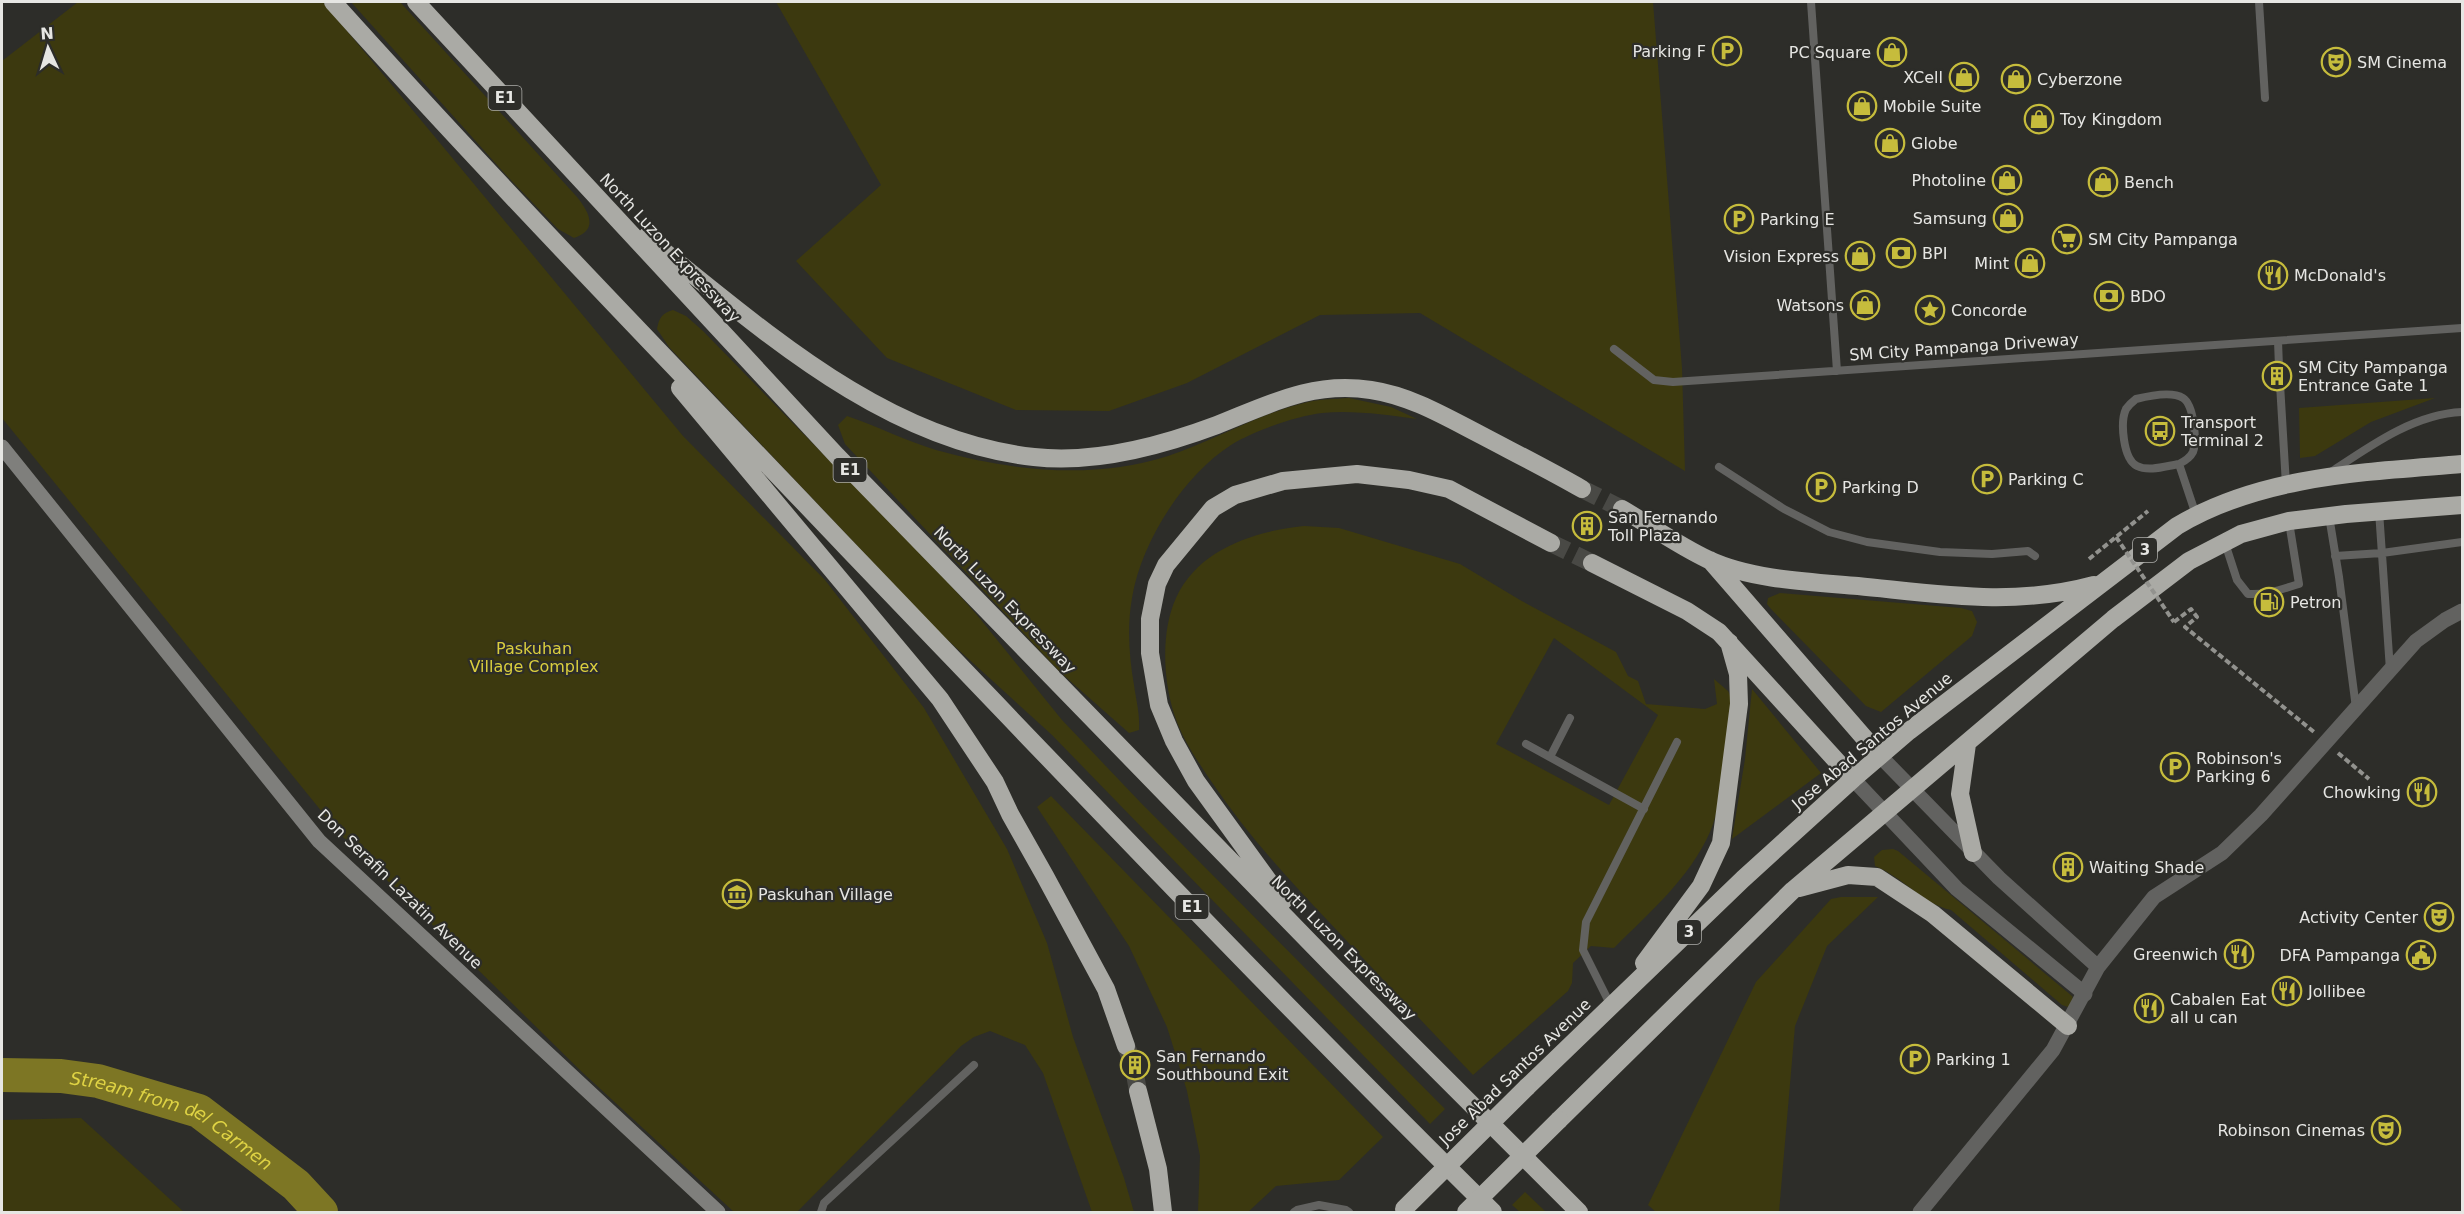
<svg xmlns="http://www.w3.org/2000/svg" width="2464" height="1214" font-family="'DejaVu Sans',sans-serif">
<style>
.green{fill:#3c390f;fill-rule:evenodd}
.lines{fill:none;stroke-linecap:round;stroke-linejoin:round}
.river{stroke:#7d7624;stroke-width:34}
.highway-tunnel{stroke:#494945;stroke-width:18;stroke-dasharray:18 9;stroke-linecap:butt}
.path{stroke:#92928e;stroke-width:4;stroke-dasharray:6 3;stroke-linecap:butt}
.lane{stroke:#626260;stroke-width:8}
.street{stroke:#626260;stroke-width:15}
.secondary{stroke:#7f7f7c;stroke-width:15}
.highway{stroke:#aaaaa5;stroke-width:18}
.path-bridge{stroke:#92928e;stroke-width:4;stroke-dasharray:6 3;stroke-linecap:butt}
.highway-bridge{stroke:#aaaaa5;stroke-width:18}
.labels{text-anchor:middle;dominant-baseline:central;stroke-width:4.5;stroke-linejoin:round;paint-order:stroke}
.shield{fill:#2d2d29;stroke:#aeaeab;stroke-width:1.5}
.shield-label{font-size:15px;font-weight:bold;fill:#e6e6e3}
.poi-label{font-size:16px;fill:#e6e6e3;stroke:#2d2d29;text-anchor:start}
.street-label{font-size:16px;fill:#e6e6e3;stroke:#2d2d29}
.park-label{font-size:16px;fill:#dace3e;stroke:#2d2d29}
.water-label{font-size:18px;font-style:italic;fill:#dfd344;stroke:#2d2d29}
</style>
<rect width="100%" height="100%" fill="#2d2d29"/>
<path class="green" d="M78 2H323L683 436 825 580 924 708 1007 849 1047 943 1073 1037 1124 1178 1134 1212H1092L1043 1073 1025 1045 990 1031 974 1037 961 1046 797 1212H734L582 1072 340 834 2 418V61Z
M351 2H400L577 197C589 212 599 230 574 238L558 229 507 176Z
M776 2H1653L1682 368 1685 471 1420 313 1320 315 1187 383 1109 411 1016 410 887 358 796 261 881 185Z
M673 310 686 316 703 331 944 578 977 615 1062 720 1141 803 1445 1109 1430 1124 1052 735 939 632 669 347 657 329C659 318 662 313 673 310Z
M1349 398 1391 407 1417 419C1386 415 1354 410 1322 413 1296 416 1253 431 1231 445 1184 475 1141 542 1132 598 1127 626 1129 657 1134 685 1136 700 1140 713 1139 730L1129 733 1060 672 845 444 838 425 847 416C877 426 906 441 936 450 1011 471 1093 480 1168 456 1216 440 1260 413 1308 402 1321 399 1335 399 1349 398Z
M2435 398 2371 422 2315 456 2300 458 2299 408Z
M1304 526 1339 528 1460 564 1520 600 1616 652 1628 676 1638 681 1646 704 1705 709 1717 704 1714 679 1728 691 1733 701C1727 738 1724 799 1710 832 1689 879 1650 912 1614 948L1591 946 1573 963 1572 983 1568 991 1473 1075C1425 1025 1378 974 1330 923 1287 878 1246 833 1211 781 1199 763 1185 743 1177 722 1163 686 1160 633 1176 598 1198 549 1255 531 1304 526ZM1554 638 1658 715 1609 805 1496 744Z
M1780 593 1961 608 1972 611 1977 622 1972 636 1881 712 1866 706 1771 609 1767 604 1768 598Z
M1752 689 1821 773 1732 839 1745 759Z
M1051 796 1383 1137 1339 1180 1276 1186 1248 1212H1198L1200 1156 1187 1091 1167 1027 1129 946 1037 807Z
M1893 849 1898 851 2072 996 2074 1001 2068 1007 2062 1005 1951 910C1923 904 1903 877 1875 866L1874 857 1882 850Z
M1841 897H1878L1827 946 1795 1026 1779 1212H1656L1648 1205 1756 982 1831 899Z
M81 1118 184 1212H2V1120Z
M1525 1192 1546 1212H1520L1512 1205Z"/>
<g class="lines">
<path class="river" id="s1" d="M2 1075 61 1076 98 1081 199 1111 296 1185 321 1212"/>
<path class="highway-tunnel" d="M1582 489 1622 509
M1551 543 1592 563
M1126 1046 1133 1063 1138 1091"/>
<path class="path" d="M2089 559 2148 511
M2174 622 2191 609 2197 617 2185 627 2314 732
M2338 753 2369 779"/>
<path class="lane" d="M1811 2 1837 371
M2259 2 2265 98
M2278 341 2279 367
M1614 349 1654 380 1673 382 2462 328
M2280 384 2286 485
M2179 464C2166 466 2149 472 2137 466 2123 459 2120 422 2126 409 2129 405 2132 402 2136 399 2148 396 2172 391 2183 398 2194 405 2197 441 2193 452 2190 458 2185 461 2179 464L2196 515
M1719 467 1784 509 1829 532 1867 542 1940 552 1992 554 2028 551 2035 556
M2331 472C2370 446 2414 414 2462 412
M2379 511 2390 670
M2329 516 2339 577 2356 708
M2225 543 2237 580 2248 594C2267 595 2282 589 2299 584L2289 522
M2335 556 2382 553 2462 542
M1526 744 1644 809
M1550 757 1570 718
M1611 1006 1583 950 1586 922 1677 742
M821 1212 824 1203 974 1065
M1294 1212 1297 1210 1319 1205 1346 1210 1349 1212"/>
<path class="street" d="M1880 756 1999 878 2098 967
M1853 779 1957 889 2085 994
M1920 1212 2053 1050 2098 967 2154 897 2222 853 2261 815 2416 641 2445 620 2462 611"/>
<path class="secondary" d="M2 447 319 841 718 1212"/>
<path class="highway" d="M333 2C500 188 675 367 847 548 1061 771 1273 995 1493 1212
M416 2 837 456 1333 966 1579 1212
M646 237C760 327 883 441 1034 457 1094 464 1161 446 1217 425 1270 404 1312 381 1371 390 1411 396 1446 417 1481 435 1515 453 1549 470 1582 489
M680 388 940 699 995 782 1010 814 1045 876 1106 989 1126 1046
M1622 509C1651 526 1679 546 1709 560 1752 580 1811 582 1858 586 1939 594 2013 607 2094 585
M1710 560 1880 756
M1592 563 1687 611 1719 632 1853 779
M1967 744 1960 794 1973 853
M1799 888 1848 875 1877 877 1933 914 2068 1026
M1283 901 1196 781 1174 741 1159 705 1150 653V619L1157 584 1166 565 1213 508 1235 495 1283 481 1357 474 1409 480 1449 489 1551 543
M1644 963 1701 886 1721 843 1739 704 1738 674 1729 642
M1527 1087 1743 879 1853 779 1909 731 2177 526C2262 475 2367 472 2462 464
M1138 1091 1158 1169 1163 1212
M1559 1120 1793 890 2113 619 2189 561 2241 534 2289 521 2346 514 2462 505"/>
<path class="path-bridge" d="M2116 537 2174 622"/>
<path class="highway-bridge" d="M1404 1209 1527 1087
M1466 1212 1559 1120"/>
</g>
<defs>
<g id="parking-ring" transform="scale(1.5)"><circle r="9.5" fill="#2d2d29" stroke="#c6bc3c" stroke-width="1.5"/><path d="M-3.5-5.5H1a3.5 3.5 0 0 1 0 7H-1V5.5H-3.5ZM-1-3.4V-.6H.8a1.4 1.4 0 0 0 0-2.8Z" fill="#c6bc3c"/></g>
<g id="shop-ring" transform="scale(1.5)"><circle r="9.5" fill="#2d2d29" stroke="#c6bc3c" stroke-width="1.5"/><path d="M-5-2.5h2.3a2.7 3.5 0 0 1 5.4 0H5L5.5 6h-11ZM-1.5-2.5h3a1.5 2.3 0 0 0-3 0Z" fill="#c6bc3c"/></g>
<g id="theatre-ring" transform="scale(1.5)"><circle r="9.5" fill="#2d2d29" stroke="#c6bc3c" stroke-width="1.5"/><path d="M-5-5.5Q0-4 5-5.5V0Q5 5 0 6Q-5 5-5 0ZM-3.3-2.5H-1v1.5H-3.3ZM1-2.5H3.3v1.5H1ZM-2.8 1Q0 5.5 2.8 1Z" fill="#c6bc3c"/></g>
<g id="supermarket-ring" transform="scale(1.5)"><circle r="9.5" fill="#2d2d29" stroke="#c6bc3c" stroke-width="1.5"/><path d="M-6-5.5h2.5l.6 2H6L4.5 2H-2.5L-4.4-4H-6ZM-1.5 3.2a1.3 1.3 0 1 0 .1 0ZM3 3.2a1.3 1.3 0 1 0 .1 0Z" fill="#c6bc3c"/></g>
<g id="bank-ring" transform="scale(1.5)"><circle r="9.5" fill="#2d2d29" stroke="#c6bc3c" stroke-width="1.5"/><path d="M-6-4H6V4H-6ZM0-2.3a2.3 2.3 0 1 0 0 4.6a2.3 2.3 0 1 0 0-4.6Z" fill="#c6bc3c"/></g>
<g id="restaurant-ring" transform="scale(1.5)"><circle r="9.5" fill="#2d2d29" stroke="#c6bc3c" stroke-width="1.5"/><path d="M-5-6h1v4h1v-4h1v4h1v-4h1v5L-1.5 .5V6h-2V.5L-5-1ZM5-6V6H3V1.5H1.5Q1.5-4 5-6Z" fill="#c6bc3c"/></g>
<g id="sight-ring" transform="scale(1.5)"><circle r="9.5" fill="#2d2d29" stroke="#c6bc3c" stroke-width="1.5"/><path d="M0-6L1.8-2.2L6-1.7L2.9 1.2L3.7 5.4L0 3.3L-3.7 5.4L-2.9 1.2L-6-1.7L-1.8-2.2Z" fill="#c6bc3c"/></g>
<g id="building-ring" transform="scale(1.5)"><circle r="9.5" fill="#2d2d29" stroke="#c6bc3c" stroke-width="1.5"/><path d="M-4-6H4V6H1V3H-1V6H-4ZM-2.5-4.3h1.7v1.8h-1.7ZM.8-4.3h1.7v1.8H.8ZM-2.5-1h1.7V.8h-1.7ZM.8-1h1.7V.8H.8Z" fill="#c6bc3c"/></g>
<g id="bus-ring" transform="scale(1.5)"><circle r="9.5" fill="#2d2d29" stroke="#c6bc3c" stroke-width="1.5"/><path d="M-5-6H5V4H4V6H2V4H-2V6H-4V4H-5ZM-3.5-4V0h7V-4ZM-3.5 1.2v1.5H-2V1.2ZM2 1.2v1.5H3.5V1.2Z" fill="#c6bc3c"/></g>
<g id="fuel-ring" transform="scale(1.5)"><circle r="9.5" fill="#2d2d29" stroke="#c6bc3c" stroke-width="1.5"/><path d="M-5.5-6h7V0h2V4h1.3V-2.5L3-4.5l.8-.8L6-3V5H2.5V1h-1V6h-7ZM-4.2-4.7v3.2H.2V-4.7Z" fill="#c6bc3c"/></g>
<g id="museum-ring" transform="scale(1.5)"><circle r="9.5" fill="#2d2d29" stroke="#c6bc3c" stroke-width="1.5"/><path d="M0-6L6-3V-2H-6V-3ZM-5-1h2V3h-2ZM-1-1h2V3h-2ZM3-1h2V3H3ZM-6 4H6V6H-6Z" fill="#c6bc3c"/></g>
<g id="civic-ring" transform="scale(1.5)"><circle r="9.5" fill="#2d2d29" stroke="#c6bc3c" stroke-width="1.5"/><path d="M-.6-6.5H3V-4.5H.6V-3L4-1V1h2V6H-6V1h2V-1L-.6-3ZM-1.2 2.5V6h2.4V2.5Z" fill="#c6bc3c"/></g>
</defs>
<g fill-rule="evenodd">
<use href="#parking-ring" x="1727" y="51"/>
<use href="#shop-ring" x="1892" y="52"/>
<use href="#theatre-ring" x="2336" y="62"/>
<use href="#shop-ring" x="1964" y="77"/>
<use href="#shop-ring" x="2016" y="79"/>
<use href="#shop-ring" x="1862" y="106"/>
<use href="#shop-ring" x="2039" y="119"/>
<use href="#shop-ring" x="1890" y="143"/>
<use href="#shop-ring" x="2007" y="180"/>
<use href="#shop-ring" x="2103" y="182"/>
<use href="#shop-ring" x="2008" y="218"/>
<use href="#parking-ring" x="1739" y="219"/>
<use href="#supermarket-ring" x="2067" y="239"/>
<use href="#bank-ring" x="1901" y="253"/>
<use href="#shop-ring" x="1860" y="256"/>
<use href="#shop-ring" x="2030" y="263"/>
<use href="#restaurant-ring" x="2273" y="275"/>
<use href="#bank-ring" x="2109" y="296"/>
<use href="#shop-ring" x="1865" y="305"/>
<use href="#sight-ring" x="1930" y="310"/>
<use href="#building-ring" x="2277" y="376"/>
<use href="#bus-ring" x="2160" y="431"/>
<use href="#parking-ring" x="1987" y="479"/>
<use href="#parking-ring" x="1821" y="487"/>
<use href="#building-ring" x="1587" y="526"/>
<use href="#fuel-ring" x="2269" y="602"/>
<use href="#parking-ring" x="2175" y="767"/>
<use href="#restaurant-ring" x="2422" y="792"/>
<use href="#building-ring" x="2068" y="867"/>
<use href="#museum-ring" x="737" y="894"/>
<use href="#theatre-ring" x="2439" y="917"/>
<use href="#restaurant-ring" x="2239" y="954"/>
<use href="#civic-ring" x="2421" y="955"/>
<use href="#restaurant-ring" x="2287" y="991"/>
<use href="#restaurant-ring" x="2149" y="1008"/>
<use href="#parking-ring" x="1915" y="1059"/>
<use href="#building-ring" x="1135" y="1065"/>
<use href="#theatre-ring" x="2386" y="1130"/>
</g>
<g class="labels">
<g class="shield">
<rect x="488.5" y="86" width="33" height="24" rx="4.5"/>
<rect x="833.5" y="458" width="33" height="24" rx="4.5"/>
<rect x="2133" y="538" width="24" height="24" rx="4.5"/>
<rect x="1175.5" y="895" width="33" height="24" rx="4.5"/>
<rect x="1677" y="920" width="24" height="24" rx="4.5"/>
</g>
<g class="shield-label">
<text x="505" y="98">E1</text>
<text x="850" y="470">E1</text>
<text x="2145" y="550">3</text>
<text x="1192" y="907">E1</text>
<text x="1689" y="932">3</text>
</g>
<g class="poi-label">
<text x="1706" y="51" text-anchor="end">Parking F</text>
<text x="1871" y="52" text-anchor="end">PC Square</text>
<text x="2357" y="62">SM Cinema</text>
<text x="1943" y="77" text-anchor="end">XCell</text>
<text x="2037" y="79">Cyberzone</text>
<text x="1883" y="106">Mobile Suite</text>
<text x="2060" y="119">Toy Kingdom</text>
<text x="1911" y="143">Globe</text>
<text x="1986" y="180" text-anchor="end">Photoline</text>
<text x="2124" y="182">Bench</text>
<text x="1987" y="218" text-anchor="end">Samsung</text>
<text x="1760" y="219">Parking E</text>
<text x="2088" y="239">SM City Pampanga</text>
<text x="1922" y="253">BPI</text>
<text x="1839" y="256" text-anchor="end">Vision Express</text>
<text x="2009" y="263" text-anchor="end">Mint</text>
<text x="2294" y="275">McDonald's</text>
<text x="2130" y="296">BDO</text>
<text x="1844" y="305" text-anchor="end">Watsons</text>
<text x="1951" y="310">Concorde</text>
<text x="2298" y="367">SM City Pampanga<tspan x="2298" dy="18">Entrance Gate 1</tspan></text>
<text x="2181" y="422">Transport<tspan x="2181" dy="18">Terminal 2</tspan></text>
<text x="2008" y="479">Parking C</text>
<text x="1842" y="487">Parking D</text>
<text x="1608" y="517">San Fernando<tspan x="1608" dy="18">Toll Plaza</tspan></text>
<text x="2290" y="602">Petron</text>
<text x="2196" y="758">Robinson's<tspan x="2196" dy="18">Parking 6</tspan></text>
<text x="2401" y="792" text-anchor="end">Chowking</text>
<text x="2089" y="867">Waiting Shade</text>
<text x="758" y="894">Paskuhan Village</text>
<text x="2418" y="917" text-anchor="end">Activity Center</text>
<text x="2218" y="954" text-anchor="end">Greenwich</text>
<text x="2400" y="955" text-anchor="end">DFA Pampanga</text>
<text x="2308" y="991">Jollibee</text>
<text x="2170" y="999">Cabalen Eat<tspan x="2170" dy="18">all u can</tspan></text>
<text x="1156" y="1056">San Fernando<tspan x="1156" dy="18">Southbound Exit</tspan></text>
<text x="1936" y="1059">Parking 1</text>
<text x="2365" y="1130" text-anchor="end">Robinson Cinemas</text>
</g>
<g class="street-label">
<text transform="translate(670 248) rotate(47)">North Luzon Expressway</text>
<text transform="translate(1964 347) rotate(-4)">SM City Pampanga Driveway</text>
<text transform="translate(1005 600) rotate(46)">North Luzon Expressway</text>
<text transform="translate(1872 741) rotate(-40)">Jose Abad Santos Avenue</text>
<text transform="translate(400 889) rotate(44)">Don Serafin Lazatin Avenue</text>
<text transform="translate(1344 948) rotate(45)">North Luzon Expressway</text>
<text transform="translate(1515 1072) rotate(-44)">Jose Abad Santos Avenue</text>
</g>
<g class="park-label">
<text x="534" y="648">Paskuhan<tspan x="534" dy="18">Village Complex</tspan></text>
</g>
<g class="water-label">
<text stroke="none"><textPath href="#s1" startOffset="180">Stream from del Carmen</textPath></text>
</g>
</g>
<rect width="2464" height="1214" fill="none" stroke="#e6e6e3" stroke-width="6"/>
<g transform="translate(48 48) rotate(356)" stroke="#2d2d29" stroke-width="4.5" paint-order="stroke">
<path d="M0-4.5L10 22L0 15L-10 22Z" fill="#e6e6e3"/>
<text y="-9" font-size="16" font-weight="bold" text-anchor="middle" fill="#e6e6e3">N</text>
</g>
</svg>
